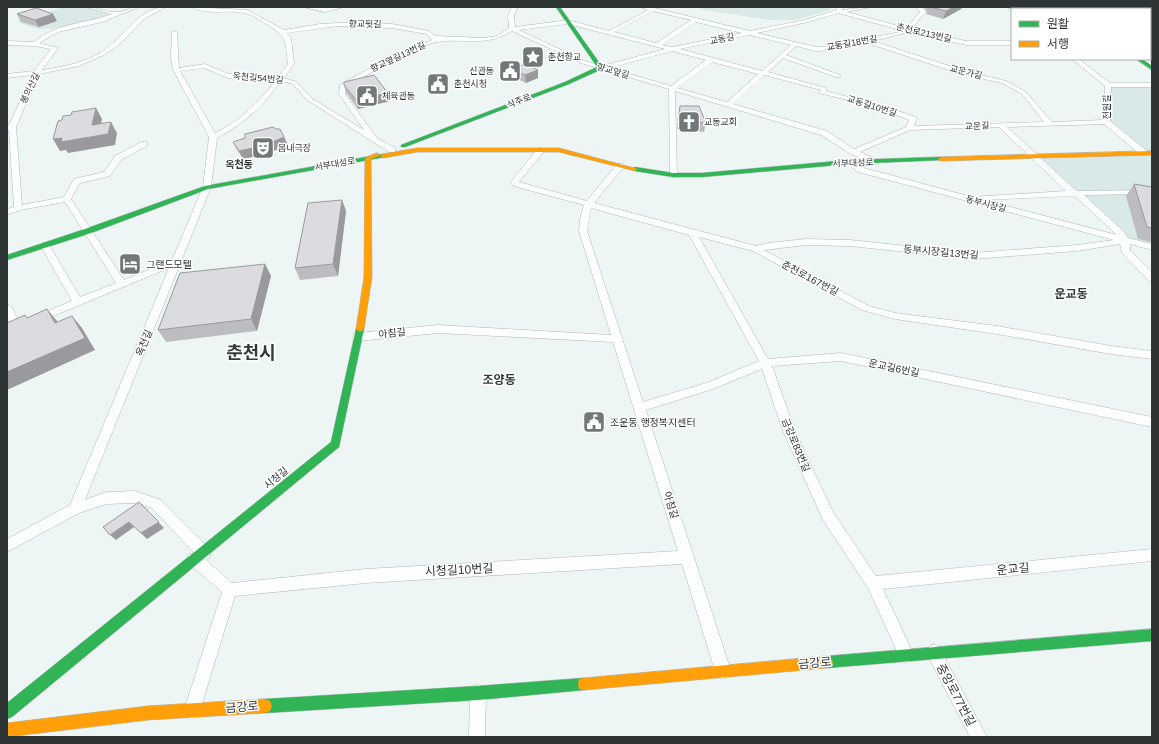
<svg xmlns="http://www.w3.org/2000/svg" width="1159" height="744" font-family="Helvetica,'Noto Sans KR',sans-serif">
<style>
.built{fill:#d9e9e8}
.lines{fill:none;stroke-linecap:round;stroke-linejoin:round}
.street-casing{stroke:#b2b8b7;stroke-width:1}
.fast-casing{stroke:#b2b8b7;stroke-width:1}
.slow-casing{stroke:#b2b8b7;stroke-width:1}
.street{fill:#fcfefe;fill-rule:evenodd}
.fast{fill:#30b455;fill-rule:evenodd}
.slow{fill:#ff9f0a;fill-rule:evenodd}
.wall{fill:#bdbcc1}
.shaded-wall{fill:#9a999d}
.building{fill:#dcdbe0;stroke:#9a999d}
.labels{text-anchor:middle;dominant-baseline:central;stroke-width:3;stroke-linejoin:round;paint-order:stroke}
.far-street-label{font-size:9px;fill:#2f3434;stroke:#fff}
.far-poi-label{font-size:9px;fill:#2f3434;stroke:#fff;text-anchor:start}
.far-quarter-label{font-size:10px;font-weight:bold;fill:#303c3a;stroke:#fff}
.street-label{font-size:10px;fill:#2f3434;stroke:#fff}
.poi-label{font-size:10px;fill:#2f3434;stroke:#fff;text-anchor:start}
.quarter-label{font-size:12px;font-weight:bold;fill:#303c3a;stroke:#fff}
.near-street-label{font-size:12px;fill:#2f3434;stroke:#fff}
.town-label{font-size:18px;font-weight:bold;fill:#303c3a;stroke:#fff}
</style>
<rect width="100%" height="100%" fill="#eef6f5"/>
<path class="built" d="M64 7H88L118 14 95 22 53 29H37L17 22Z
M700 7H831L829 10 796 20H769L699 9Z
M1110 86H1152V244L1127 239 1042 159 1149 155 1109 123Z"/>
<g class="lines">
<g class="street-casing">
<path id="street" d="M85 7C96 7 108 13 117 12 124 12 130 7 139 7L102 22 58 32 39 43 58 48 42 70C62 67 84 63 101 52 124 39 137 7 166 7L144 19 119 45 104 55 79 66 39 74 16 127 22 205 64 197 74 179 104 172 115 156 141 142H147V146L121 160 110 176 80 183 71 199 124 280 172 260 203 187 209 137 173 70 171 57 172 31 177 32 179 68 205 64 229 74 278 77 288 64C285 39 288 38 266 24 259 20 251 14 244 13 227 9 206 16 191 7L247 10 284 30 320 24 356 22 392 24 429 31 435 36 484 38 497 36 509 28 508 15 512 7H518L514 15 515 27 568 20 609 31 648 10 640 7H650L750 31 805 20 836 10 838 7H844L842 10 871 7 847 12 906 28 920 12 916 7H922L926 12 911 29 966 41H1012V45H966L909 32 873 41 965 71 1006 81 1026 92 1052 122 1103 120 1105 86 1072 59H1079L1110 83H1152V87H1111L1110 121 1147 151V155H1141L1104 124 1007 127 1073 188 1078 191 1152 190V194L1084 195 1124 232 1128 238 1152 244V250L1130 244V250L1152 273V282L1149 281 1122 253 1120 244 1077 251 973 259 850 246 806 245 764 250 869 306 895 313 997 326 1111 346 1152 351V359L1111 354 997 334 895 319 862 310 753 251 699 237 768 359 841 353 1152 417V427L841 361 772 366 795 431 833 512 876 576 1152 549V561L883 589 914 655 911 660 906 663 901 660 868 588 823 520 783 431 762 369 713 389 646 410 731 671 729 677 723 679 717 677 715 671 682 564 366 583 235 596 200 710 198 716 192 718 186 716 184 710 222 592 189 564 187 559 189 554 194 553 152 508 135 503 106 504 79 513 7 552V539L70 505 169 268 41 321H33L32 319 33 317 72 301 40 245 42 243H48L80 297 116 283 65 202 20 210 7 215V209L14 207 9 130H7V126L9 125 32 75 7 78V74L34 71 51 49 35 46 7 45V41L34 42C55 23 86 24 112 14ZM653 11 691 20 656 43 614 32ZM838 13 904 31 833 46 816 47 757 33 808 22ZM696 22 742 33 672 47 662 45ZM568 24 665 49 602 66 585 61 519 30ZM338 26 392 28 427 34 432 40 377 64 340 85 339 94 364 130 311 98 297 82 284 78 294 64 291 38 287 33ZM512 31 581 63 669 89 670 177H676L677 175 675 91 821 135 851 154 875 164 879 162 878 160 860 152 910 130 999 127 1066 191 972 197 864 168 849 160 845 162 858 172 1114 240 1077 245 973 253 850 240 806 239 768 243 756 246 594 203 623 168V164H617L587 201 519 182 545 150 541 148H538L511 182 513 186 584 205 580 219 579 231 611 335 438 325 358 333 354 334 353 337 354 340 358 341 438 333 613 342 678 551 366 569 232 583 205 559 209 558 211 553 209 548 161 500 135 491 106 492 85 500 211 187 217 138C246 122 261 108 281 81L293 84 307 100 389 152H395V148L377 138 345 94V87C367 75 388 63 410 53 417 50 425 45 432 43 462 36 484 49 512 31ZM750 35 791 45 762 71 680 49ZM867 43 961 74 1002 83 1022 94 1044 122 914 126 917 119 916 117 880 105 825 91 827 89 826 88 768 72 783 58 836 77H840V75L786 55 796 46 816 51 833 50ZM672 51 706 60 671 86 609 68ZM712 62 758 74 727 102 677 88ZM204 68 228 78 275 81C258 103 240 121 215 133L180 71ZM764 75 821 90 818 92 819 93 876 107 909 120 906 127 854 149 827 131 733 104ZM1075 196 1117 235 984 200ZM591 208 689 235 759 361 706 383 643 402 587 231Z
M303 7 325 8 344 7 325 12Z
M1007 7H1014L1016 9H1012V10Z
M1118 7H1125L1127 9H1120Z
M1150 23 1152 24V28L1150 27Z
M1150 41H1152V45H1150Z
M7 304 12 307 21 327 20 330H12C7 321 7 314 7 304Z
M934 644 939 647 987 737H970L926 652 929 647Z
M478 685 484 687 486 693 485 737H469L470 693 472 687Z"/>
</g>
<g class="fast-casing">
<path id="fast" d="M556 7H560L603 68 602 69 569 84 405 147H401V145L565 82 597 67Z
M1067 7H1072L1074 9H1069Z
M1136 59H1142L1152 66V70Z
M383 154 385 155V157L208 189 91 233 7 260V255L85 229 205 186Z
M941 157 944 159 943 160 849 164 702 177H673L635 171 632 169 635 167 673 173H702L849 160Z
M360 326 364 329 339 447 12 717 7 719V703L331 442 356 329Z
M1152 629V641L827 668 823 666 821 662 823 658 827 656Z
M584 678 589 679 590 684 589 689 584 690 478 700 265 713 260 711 258 706 260 701 265 699 478 686Z"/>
</g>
<g class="slow-casing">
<path id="slow" d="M417 148H559L638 169 635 171 559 152H417L383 158 380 156 383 154Z
M1152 151V155L941 161 938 159 941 157Z
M377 153 379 154V156L371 159 372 277 364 329 360 332 356 329 364 277 365 158Z
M827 656 831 658 833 662 831 666 827 668 584 690 579 689 578 684 579 679 584 678Z
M265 699 270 701 272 706 270 711 265 713 148 720 7 737V723L148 706Z"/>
</g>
<use href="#street" class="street"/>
<use href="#fast" class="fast"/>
<use href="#slow" class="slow"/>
</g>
<path class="wall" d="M924 7H962L961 9 943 19 926 14 927 12Z
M17 14 57 21 39 27 21 22Z
M512 69 538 70V78L526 83 513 77Z
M344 85 390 101 358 109 346 93Z
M680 106 706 123 704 132 677 129Z
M284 137 288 145 266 154 243 159 237 150 233 142Z
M1134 184 1152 187V242L1138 239 1126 196Z
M342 200 346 211 338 276 300 280 295 268Z
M265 264 271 276 257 331 166 342 158 330Z"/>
<path class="shaded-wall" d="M954 7H962L961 9 943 19 946 11Z
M53 14 57 21 39 27 35 20Z
M538 70V78L526 83 525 75Z
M388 93 390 101 358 109 356 100Z
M96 108 102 119 99 136 111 122 117 133 115 145 68 153 66 150 60 151 53 139 92 125Z
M284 137 288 145 266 154 243 159 239 151Z
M342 200 346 211 338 276 333 264Z
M265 264 271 276 257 331 251 319Z
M47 309 57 321 65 335 55 323Z
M72 316 82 328 95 350 7 390V372Z
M139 502 164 528 147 539 141 533Z
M129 522 134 527 116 540 110 535Z"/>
<path class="building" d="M930 7H954L946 11Z
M36 8 53 14 35 20 17 14Z
M525 64 538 70 525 75 512 69Z
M374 75 388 93 356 100 344 85V82Z
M680 106H699L706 123 678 121Z
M96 108 92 125 111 122 108 134 61 142 62 138 53 139 58 121 62 120 63 116 71 115 72 112Z
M273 127 276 129H280L284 137 263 146 239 151 233 142 245 138V134Z
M1134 184 1152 187V228L1147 227Z
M342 200 333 264 295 268 308 203Z
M265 264 251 319 158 330 180 273Z
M47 309 55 323 72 316 85 338 7 372V323L25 315 27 318Z
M139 502 159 522 141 533 129 522 110 535 103 527Z"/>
<defs>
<g id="sight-square" transform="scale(1.15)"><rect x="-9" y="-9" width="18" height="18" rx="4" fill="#727878" stroke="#fff"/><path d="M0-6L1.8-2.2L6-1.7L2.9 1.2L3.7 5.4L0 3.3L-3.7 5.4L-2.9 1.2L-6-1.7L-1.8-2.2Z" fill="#fff"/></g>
<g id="civic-square" transform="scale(1.15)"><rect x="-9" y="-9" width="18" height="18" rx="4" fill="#727878" stroke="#fff"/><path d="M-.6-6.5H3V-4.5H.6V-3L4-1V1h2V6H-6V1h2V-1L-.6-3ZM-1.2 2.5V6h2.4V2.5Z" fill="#fff"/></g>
<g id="church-square" transform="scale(1.15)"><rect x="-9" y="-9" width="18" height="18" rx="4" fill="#727878" stroke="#fff"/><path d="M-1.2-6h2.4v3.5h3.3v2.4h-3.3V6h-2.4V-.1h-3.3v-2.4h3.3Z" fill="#fff"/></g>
<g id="theatre-square" transform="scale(1.15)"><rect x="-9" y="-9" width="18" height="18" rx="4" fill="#727878" stroke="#fff"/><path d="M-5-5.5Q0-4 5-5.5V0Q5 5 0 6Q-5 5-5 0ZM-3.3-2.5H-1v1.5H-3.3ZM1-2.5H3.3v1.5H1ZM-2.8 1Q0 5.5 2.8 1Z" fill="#fff"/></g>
<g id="hotel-square" transform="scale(1.15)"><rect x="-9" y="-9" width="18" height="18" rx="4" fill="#727878" stroke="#fff"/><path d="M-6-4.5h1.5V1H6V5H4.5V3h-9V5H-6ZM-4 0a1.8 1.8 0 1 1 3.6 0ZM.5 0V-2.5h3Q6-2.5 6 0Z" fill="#fff"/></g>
</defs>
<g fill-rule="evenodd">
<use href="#sight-square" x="533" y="57"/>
<use href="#civic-square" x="510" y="71"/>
<use href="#civic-square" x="438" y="84"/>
<use href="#civic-square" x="367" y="96"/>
<use href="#church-square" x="689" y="122"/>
<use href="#theatre-square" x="263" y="148"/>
<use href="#hotel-square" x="130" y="264"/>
<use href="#civic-square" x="594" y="422"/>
</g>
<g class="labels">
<g class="far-street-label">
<text transform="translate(365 24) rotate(1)">향교뒷길</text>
<text transform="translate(924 33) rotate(13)">춘천로213번길</text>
<text transform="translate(722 39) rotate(-12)">교동길</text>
<text transform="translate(852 43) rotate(-10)">교동길18번길</text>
<text transform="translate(398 57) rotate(-25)">향교옆길13번길</text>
<text transform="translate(613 71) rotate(16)">향교앞길</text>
<text transform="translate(966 72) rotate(14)">교운가길</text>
<text transform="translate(258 78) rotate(5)">옥천길54번길</text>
<text transform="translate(30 88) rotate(-64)">봉의산길</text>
<text transform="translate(519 101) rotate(-21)">삭주로</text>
<text transform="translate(872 106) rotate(17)">교동길10번길</text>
<text transform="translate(1107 107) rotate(-90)">전원길</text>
<text transform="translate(977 126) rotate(-2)">교운길</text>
<text transform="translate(853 163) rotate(-2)">서부대성로</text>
<text transform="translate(335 164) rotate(-10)">서부대성로</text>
<text transform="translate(986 204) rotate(15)">동부시장길</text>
</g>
<g class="far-poi-label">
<text x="548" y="57">춘천향교</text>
<text x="494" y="71" text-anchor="end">신관동</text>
<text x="454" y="84">춘천시청</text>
<text x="382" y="96">체육관동</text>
<text x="704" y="122">교동교회</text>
<text x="278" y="148">봄내극장</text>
</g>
<g class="far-quarter-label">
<text x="239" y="164">옥천동</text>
</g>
<g class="street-label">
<text transform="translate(941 252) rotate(5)">동부시장길13번길</text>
<text transform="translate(810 278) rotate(28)">춘천로167번길</text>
<text transform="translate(392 333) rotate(-6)">아침길</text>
<text transform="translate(144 343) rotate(-68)">옥천길</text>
<text transform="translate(894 368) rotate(12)">운교길6번길</text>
<text transform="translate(796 445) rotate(67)">금강로83번길</text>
<text transform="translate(276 478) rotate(-39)">시청길</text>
<text transform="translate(671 505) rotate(73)">아침길</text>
</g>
<g class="poi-label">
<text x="146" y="264">그랜드모텔</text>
<text x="610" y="422">조운동 행정복지센터</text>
</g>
<g class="quarter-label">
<text x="1071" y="294">운교동</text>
<text x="499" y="380">조양동</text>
</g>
<g class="near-street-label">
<text transform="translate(1013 569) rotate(-6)">운교길</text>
<text transform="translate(459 570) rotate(-3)">시청길10번길</text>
<text transform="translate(815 663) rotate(-5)">금강로</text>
<text transform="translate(956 695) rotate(62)">중앙로77번길</text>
<text transform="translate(242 707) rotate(-4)">금강로</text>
</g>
<g class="town-label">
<text x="251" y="353">춘천시</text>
</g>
</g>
<rect width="1159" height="744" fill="none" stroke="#2f3434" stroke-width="16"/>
<rect x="1011" y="8" width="140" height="52" fill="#ffffff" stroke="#acaeae"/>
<rect x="1019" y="21" width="20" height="6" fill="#30b455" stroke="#acaeae"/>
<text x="1047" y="28" font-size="12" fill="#2f3434">원활</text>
<rect x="1019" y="41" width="20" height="6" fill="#ff9f0a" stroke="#acaeae"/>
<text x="1047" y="48" font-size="12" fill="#2f3434">서행</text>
</svg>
